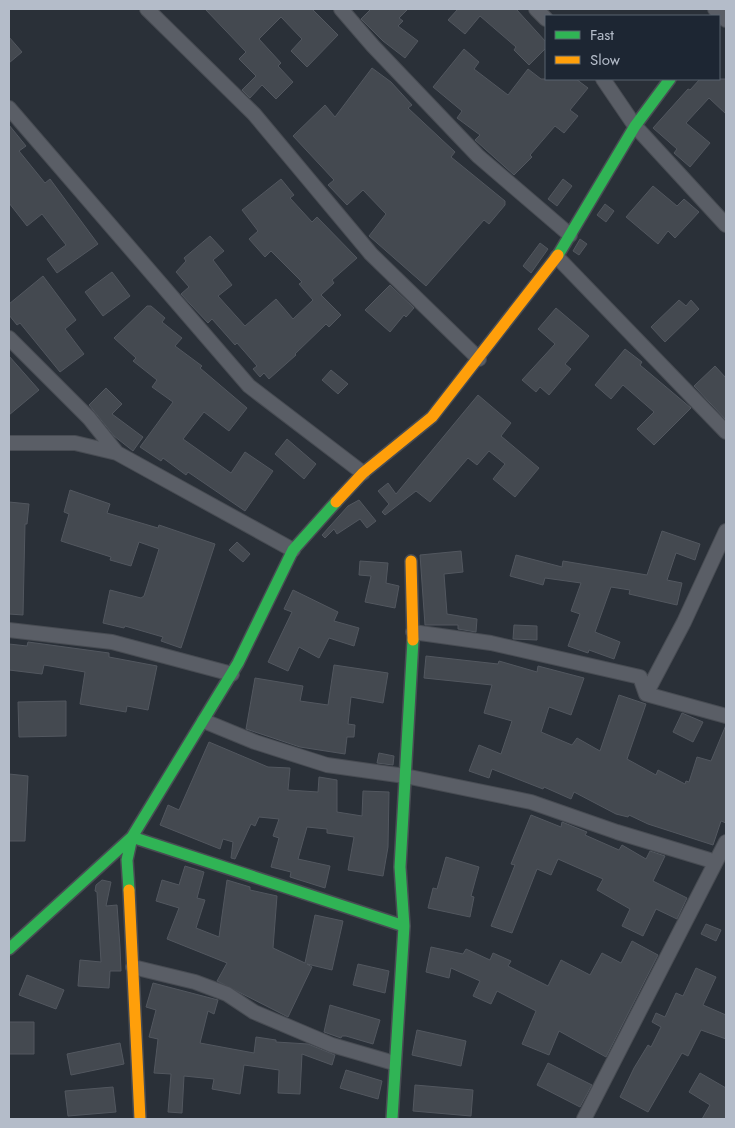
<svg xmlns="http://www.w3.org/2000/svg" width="735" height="1128" font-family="Jost,sans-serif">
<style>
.building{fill:#444950;stroke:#52575f}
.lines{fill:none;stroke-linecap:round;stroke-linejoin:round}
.street-casing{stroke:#484c53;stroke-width:16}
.fast-casing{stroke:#484c53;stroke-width:14}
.slow-casing{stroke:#484c53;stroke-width:14}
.street{stroke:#5a5e66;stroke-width:14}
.fast{stroke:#30b455;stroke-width:11}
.slow{stroke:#ff9f0a;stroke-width:11}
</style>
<rect width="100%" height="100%" fill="#2a3038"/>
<path class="building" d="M205 9H312L338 35 307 67 291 51 302 39 281 17 259 39 281 63 278 66 293 82 276 99 262 85 250 98 242 90 256 76 239 59 246 52Z
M371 9H408L399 18 403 21 398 26 418 41 405 58 383 41 361 19Z
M458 9H516L546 42V48L529 65 514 50 516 47 480 16 465 34 448 20Z
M9 37 22 52 9 63Z
M464 49 479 62 474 69 508 95 528 69 541 79H576L588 88 570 110 578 116 564 133 555 126 530 155 532 157 514 175 475 140 480 135 457 118 462 111 433 87Z
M372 68 391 82 412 105 408 108 455 152 451 157 505 201V205L489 224 484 220 426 286 369 236 386 214 363 190 347 205 328 185 334 180 293 136 325 105 335 117Z
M700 79H726V114L709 98 686 123 710 143 690 167 674 153 677 149 653 128 688 89 690 90Z
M9 125 26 146 19 151 45 183 50 179 98 244 57 273 47 259 66 245 42 214 27 226 9 203Z
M281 179 294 195 290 198 312 222 317 217 357 258 332 280 334 283 321 295 341 315 329 327 326 324 295 354 296 355 269 379 264 373 260 377 253 369 257 366 237 343 235 345 212 319 208 323 191 305 181 294 189 287 176 272 186 261 184 258 210 236 224 251 213 260 232 285 218 296 245 326 276 299 293 319 313 300 299 284 302 282 271 251 265 257 249 239 258 231 242 210Z
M563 179 572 186 557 206 548 199Z
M653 186 677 206 684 199 699 212 675 238 668 231 658 244 626 217Z
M605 204 614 211 606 222 597 215Z
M580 239 587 244 579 255 573 251Z
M540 243 548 249 531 273 523 266Z
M112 272 130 296 103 316 85 292Z
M43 276 76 320 65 329 84 354 60 372 20 323 17 325 9 315V304Z
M390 285 414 308 406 317 404 315 390 332 365 310Z
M679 300 686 306 691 300 699 309 665 342 651 327Z
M147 306H151L165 318 162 322 182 338 175 346 202 366 200 368 247 408 229 431 204 412 183 439 231 473 245 452 273 471 245 511 188 472 186 475 163 458 161 461 140 447 173 402 152 387 157 380 133 361 136 358 114 338Z
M556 308 589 336 565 364 571 369 549 395 540 387 536 392 522 380 555 344 538 329Z
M625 349 642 362 640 365 691 408 654 445 637 429 654 412 623 385 611 399 595 385Z
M9 356 39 390 9 415Z
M715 366 726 378V420L694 386Z
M331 370 348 384 338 394 322 380Z
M106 388 122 404 112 414 143 437 133 451 114 436 89 405Z
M478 395 511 423 501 436 539 468 515 497 493 479 505 464 489 451 477 465 468 458 430 502 416 491 385 515 382 512 389 504 378 491 388 483 396 494Z
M287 439 316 464 304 479 275 454Z
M70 490 110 504 107 513 158 528 159 525 215 544 181 648 161 641 163 637 125 626 124 628 103 623 110 590 141 598 144 596 159 549 139 542 131 566 110 560 111 557 61 541 69 514 64 512Z
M359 500 376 521 367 528 360 519 337 534 334 529 325 538 322 535 348 506Z
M9 502 29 504 27 524H25L23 615 9 614Z
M662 531 700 544 695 560 676 553 667 580 682 583 677 605 629 594 630 590 611 587 595 632 620 642 614 659 589 650 588 653 568 646 580 614 571 611 581 583 545 578 543 585 510 576 516 555 562 567 563 561 647 575Z
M237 542 250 554 243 562 229 550Z
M461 551 463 572 444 574 447 614 477 619 476 632 458 629V625H425L420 555Z
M360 561 388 563 386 583 399 586 395 608 365 602 371 576 359 575Z
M293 590 338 612 334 621 359 628 354 646 329 638 319 658 299 647 288 671 268 662 292 612 284 609Z
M514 625 537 626V640L513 639Z
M28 642 109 653V657L157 666 148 710 127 706 126 712 80 704 85 672 44 665 42 674 9 670V644L27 646Z
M426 656 498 664 499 661 537 672 538 666 584 678 571 715 549 707 541 732 572 745 577 738 600 751 619 695 646 704 627 759 656 775 658 770 685 784 686 781 689 782 697 757 711 761 726 725V823L721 821 713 845 648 824 629 815 628 817 616 814 574 792 571 799 544 787 543 789 492 769 489 778 469 771 479 745 501 754 512 721 484 713 492 685 424 678Z
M334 665 388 673 383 703 351 697 348 724 355 725 354 737H347L345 754 300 747 246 729 255 678 303 686 300 701 328 705Z
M66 701V736L19 737 18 702Z
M682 713 703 722 693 742 673 732Z
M209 742 268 767 290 768 288 790 318 792 319 777 337 780V812L362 816 363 791 389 792 388 847 383 876 348 870 354 837 327 833V829L307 827 298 859 330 866 325 888 290 877 291 872 271 867 279 838 273 836 279 819 259 817 255 826 251 824 235 859 231 858 233 842 223 839 220 849 160 825 168 805 179 810Z
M379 753 394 756 393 765 377 763Z
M9 774 28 776 25 841H9Z
M531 815 561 827 562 822 587 832 585 835 619 850 622 845 646 859 650 851 665 856 653 881 687 898 677 919 656 909 643 936 622 926 630 909 597 890 603 879 558 859 551 875 537 869 512 933 491 926 515 865 511 864Z
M446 857 479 867 471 896 474 897 470 917 428 908 433 888 437 889Z
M185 866 204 872 197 898 205 900 196 928 219 937 227 880 250 887V890L277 896 273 948 305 963 315 915 343 921 332 970 307 964 312 967 288 1017 217 981 227 963 167 939 179 908 156 901 162 880 179 885Z
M102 880 111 882 106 906 117 905 120 947 121 971H110L109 988 78 986 80 960 101 962 97 892 95 891 96 885Z
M706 924 721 930 716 941 701 934Z
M632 941 658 955 606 1057 559 1031 549 1055 522 1044 536 1011 497 991 491 1004 473 996 480 981 451 968 449 978 426 972 431 947 463 954 466 949 490 960 493 953 511 961 508 966 548 986 561 960 590 975 602 953 621 963Z
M358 964 389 971 385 993 353 985Z
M696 968 716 977 703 1005 726 1015V1039L701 1030 688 1056 682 1053 648 1112 620 1097 634 1068 648 1045 651 1047 661 1027 652 1022 656 1013 665 1017 676 993 683 996Z
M27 975 64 990 56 1009 19 995Z
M153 983 218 1000 214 1014 208 1011 200 1043 254 1053 256 1037 276 1040V1042L308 1044 335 1055 332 1065 302 1054 300 1094 278 1093 279 1070 244 1065 240 1094 212 1089 214 1079 184 1076 182 1113 168 1112 171 1074 154 1073 158 1039 149 1037 156 1010 146 1007Z
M330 1005 380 1020 373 1044 346 1036H342L341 1038 324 1032Z
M9 1022H34V1054H9Z
M417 1030 466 1041 461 1066 412 1055Z
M120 1043 124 1064 71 1075 67 1054Z
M548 1063 592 1085 580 1107 537 1085Z
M346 1070 382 1081 378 1099 340 1088Z
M700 1073 726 1088V1119H702L710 1105 689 1092Z
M415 1085 473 1090 471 1116 413 1111Z
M113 1087 116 1112 68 1116 65 1091Z"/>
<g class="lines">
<g class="street-casing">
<path id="street" d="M147 9 254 114 371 254 479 359
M341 9 373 46 478 156 570 235
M536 9 546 19
M715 9 726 20
M603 79 635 126 726 225
M9 108 249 386 363 473
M557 257 726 432
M9 338 89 418 117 453
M9 443H75L117 453 293 550
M9 630 112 642 232 674
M413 632 491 643 640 677 646 694 726 716
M646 694 684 622 726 531
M204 721 255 742 327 765 405 776 531 802 617 832 716 862
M133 967 195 982 227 994 254 1012 332 1045 394 1063
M584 1119 726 842"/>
</g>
<g class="fast-casing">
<path id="fast" d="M558 255 635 126 670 79
M129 890 127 860 132 837 404 926
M9 949 132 837 238 663 293 550 336 502
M392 1119 404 926 400 867 413 640"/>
</g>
<g class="slow-casing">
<path id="slow" d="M336 502 363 473 432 417 558 255
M411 561 413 640
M129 890 140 1119"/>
</g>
<use href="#street" class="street"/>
<use href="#fast" class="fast"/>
<use href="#slow" class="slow"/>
</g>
<rect width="735" height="1128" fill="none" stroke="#b4bcc9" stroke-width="20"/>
<rect x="545" y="15" width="175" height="65" fill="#1d2633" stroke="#59626f"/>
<rect x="555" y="31" width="25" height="8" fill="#30b455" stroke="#59626f"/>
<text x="590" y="40" font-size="15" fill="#b4bcc9">Fast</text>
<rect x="555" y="56" width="25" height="8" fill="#ff9f0a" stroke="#59626f"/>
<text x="590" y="65" font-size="15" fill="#b4bcc9">Slow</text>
</svg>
